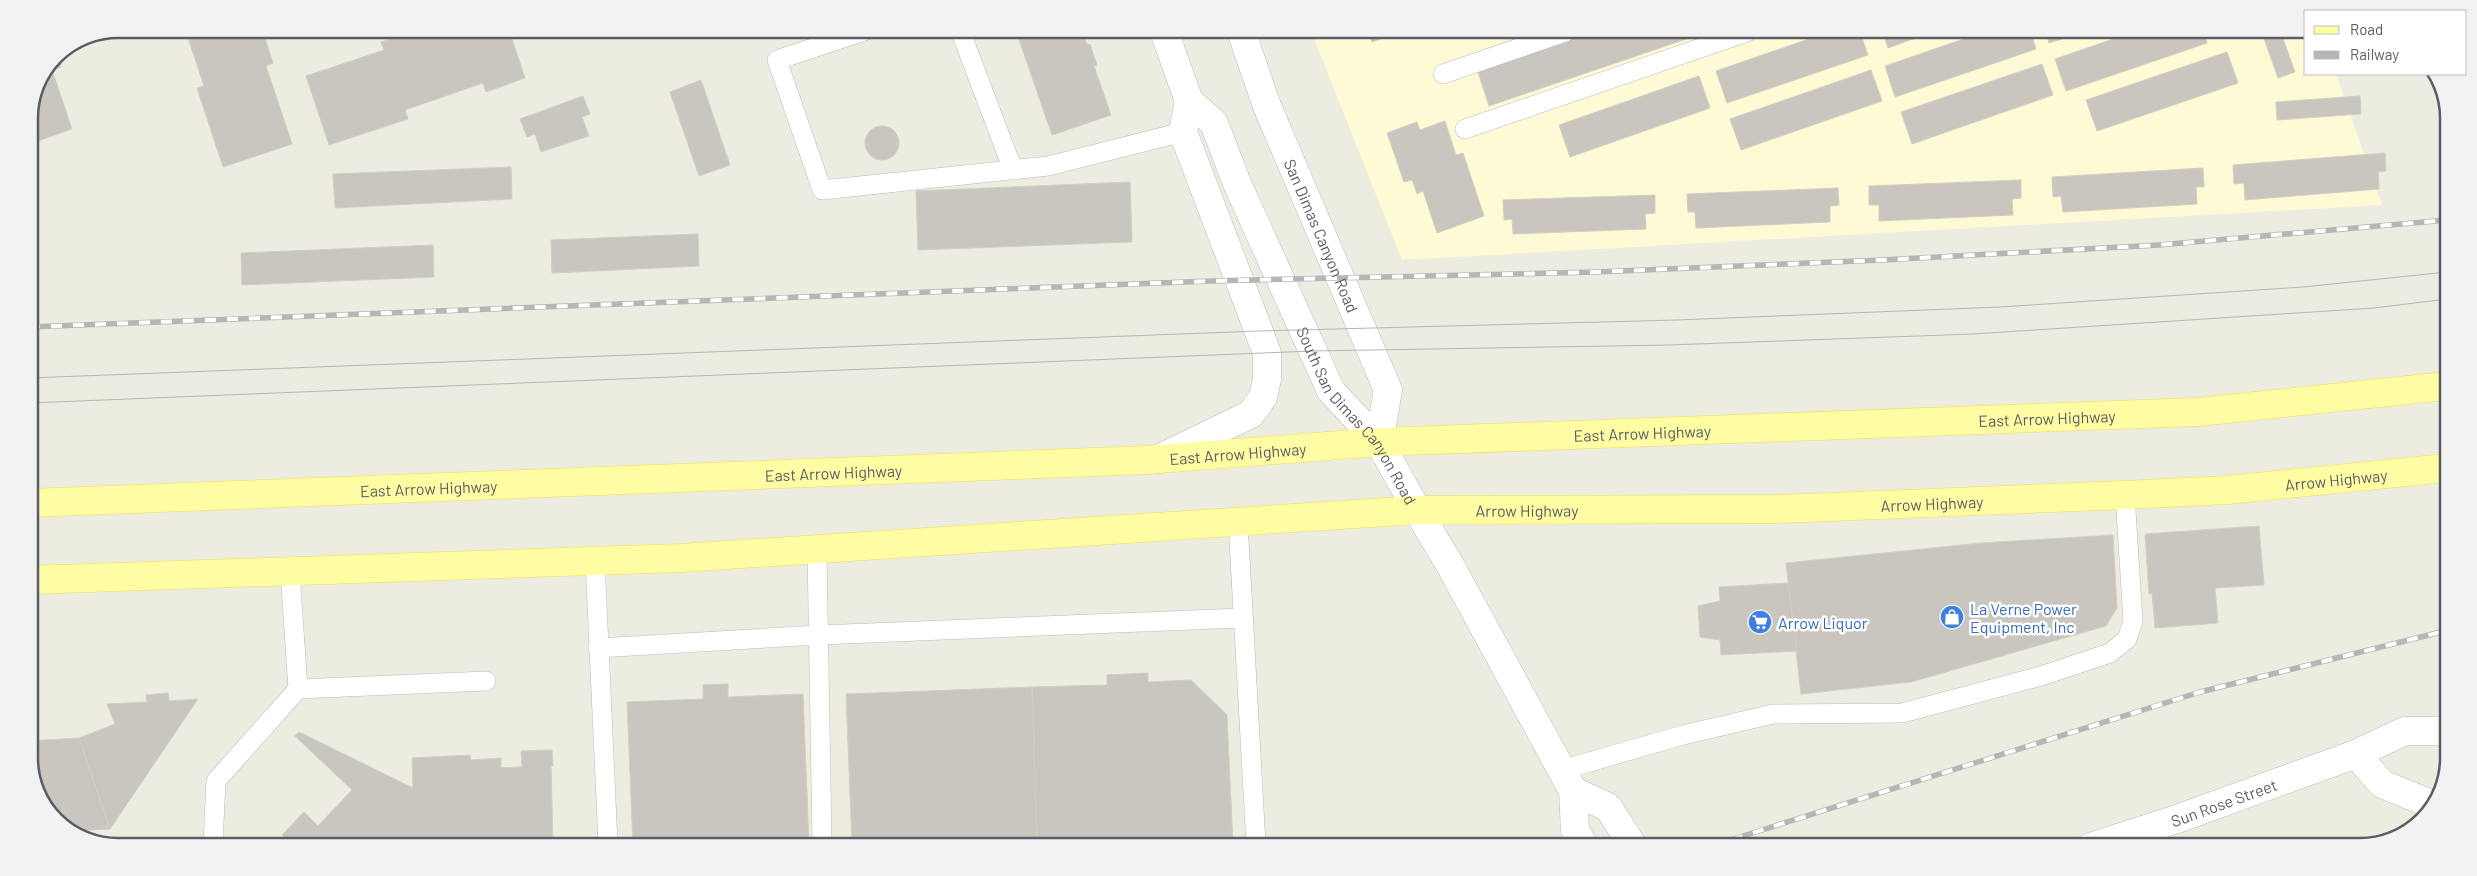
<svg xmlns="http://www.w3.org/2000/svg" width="2477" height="876" font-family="Barlow,sans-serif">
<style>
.commercial{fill:#fefad6}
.building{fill:#c8c6bf;stroke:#d2cfc0}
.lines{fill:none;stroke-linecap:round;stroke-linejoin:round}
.service-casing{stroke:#b9bbc1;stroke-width:20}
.minor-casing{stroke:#b9bbc1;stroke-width:29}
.secondary-casing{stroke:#babcc3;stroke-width:29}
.primary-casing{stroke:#f2db56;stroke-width:29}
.service{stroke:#fff;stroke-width:19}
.minor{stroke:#fff;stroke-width:28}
.secondary{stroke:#fff;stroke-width:28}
.primary{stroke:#fffda4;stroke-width:28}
.tram{stroke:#b5b6b6;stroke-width:1}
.rail-casing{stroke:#b5b6b6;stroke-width:5.5}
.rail{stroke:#fff;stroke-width:4;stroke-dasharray:11;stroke-linecap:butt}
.labels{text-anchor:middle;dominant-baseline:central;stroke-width:5;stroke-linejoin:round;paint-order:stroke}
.street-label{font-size:16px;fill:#5a5d63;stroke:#fff}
.shop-label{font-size:16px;fill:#366cbe;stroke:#fff;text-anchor:start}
.rim{fill:none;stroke:#5a5d63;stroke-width:2.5}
</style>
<rect width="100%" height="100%" fill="#edece1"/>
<path class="commercial" d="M1311 31 2306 33V74H2336L2382 205 1402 260Z"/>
<path class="building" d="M185 29H262L273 63 266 66 292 144 223 167 197 88 204 86Z
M418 29 509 30 525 78 486 92 483 83 405 110 408 119 329 145 306 76 384 50 381 42Z
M1016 31H1082L1087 45 1090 44 1097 65 1094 66 1111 115 1052 135Z
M1368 31H1402L1372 42Z
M1578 32H1707L1489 106 1476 66Z
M1829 32H1860L1868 55 1727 103 1716 71Z
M1883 32H1932L1888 48Z
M1981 33H2031L2036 49 1895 97 1885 66Z
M2046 33H2080L2049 43Z
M2131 33H2204L2207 43 2066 91 2055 59Z
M2262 33H2281L2295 72 2278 78Z
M2227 52 2238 83 2097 131 2086 100Z
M57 53 61 67 52 70 72 129 29 144V112Z
M2042 64 2053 95 1912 144 1901 112Z
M1871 70 1882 101 1741 150 1730 119Z
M1699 76 1710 108 1570 157 1559 125Z
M701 80 730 165 699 176 670 92Z
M583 96 590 114 582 117 589 136 541 152 535 134 527 137 520 119Z
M2360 96 2361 114 2277 120 2276 102Z
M1445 121 1456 155 1463 153 1484 216 1437 233 1423 191 1417 194 1412 180 1404 182 1387 133 1417 122 1420 130Z
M865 143a17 17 0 1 1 34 0a17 17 0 1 1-34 0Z
M2385 153 2386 171 2378 172 2379 189 2245 200 2244 183 2234 184 2233 165Z
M511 167 512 199 335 208 333 174Z
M2203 168 2204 187H2196L2197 204 2063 212 2061 196 2053 197 2052 177Z
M2021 180V198L2012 199 2013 215 1879 221V205H1869V186Z
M1130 182 1132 242 918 250 916 191Z
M1838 188 1839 205 1830 206V222L1696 228 1695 212H1688L1687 194Z
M1655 195V213L1645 214 1646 229 1513 234 1512 219 1504 220 1503 200Z
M698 234 699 266 552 273 551 240Z
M433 245 434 277 242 285 241 253Z
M2259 526 2264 585 2215 588 2218 623 2155 628 2152 593 2149 594 2145 534Z
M2113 535 2117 608 2106 626 1911 682 1801 694 1786 563 1981 543Z
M1788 583 1797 651 1721 655 1720 640 1700 637 1698 606 1720 601 1719 587Z
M1148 673V682L1191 680 1227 715 1233 845H1037L1032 687 1107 685V675Z
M728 684V697L803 694 809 844H633L627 702 703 699V685Z
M1032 687 1037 845 852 844 846 694Z
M168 693 169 701 198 699 110 829 79 738 115 724 107 704 147 702 146 695Z
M299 732 413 788 412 758 470 755 471 760 501 758V768L522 767 521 751 552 750 553 766H551L553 844 290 843 282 835 304 812 318 826 352 790 295 736Z
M79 738 110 829 72 831 47 813 29 764V741Z"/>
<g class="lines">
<g class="service-casing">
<path id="service" d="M867 30 777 60 822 190 1048 166 1183 132
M960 30 1013 170
M1443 74 1565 32
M1465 129 1747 32
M1238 522 1256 845
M817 548 822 844
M595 560 608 844
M598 648 819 635 1242 618
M298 689 486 681
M1562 770 1683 735 1773 714 1902 713 2041 676 2110 653 2127 639 2133 622 2125 495
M213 843 216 781 298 689 290 571"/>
</g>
<g class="minor-casing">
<g id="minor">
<path d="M1417 510 1450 565 1573 791 1575 830 1584 846"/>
<path d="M2356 754 2382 784 2431 804"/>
<path d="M1573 791 1608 807 1633 846"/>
<path id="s1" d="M2090 847 2177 819 2356 754 2405 731H2444"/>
</g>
</g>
<g class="secondary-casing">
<g id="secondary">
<path id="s2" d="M1164 31 1189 101 1214 123 1236 181 1331 391 1379 442 1417 510"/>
<path id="s3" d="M1241 31 1267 106 1388 390 1379 442"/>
<path d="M1158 459 1251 414 1263 397 1267 379V353L1183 132 1189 101"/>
</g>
</g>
<g class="primary-casing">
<g id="primary">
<path id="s4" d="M29 503 1146 460 1379 442 2198 412 2446 386"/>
<path id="s5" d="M29 580 681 558 1417 510 1779 509 2125 495 2227 490 2446 468"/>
</g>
</g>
<use href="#service" class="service"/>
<use href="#minor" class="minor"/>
<use href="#secondary" class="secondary"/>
<use href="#primary" class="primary"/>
<path class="tram" d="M29 378 1259 331 1677 320 2000 307 2303 287 2447 272
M29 403 1312 351 1669 345 1973 334 2374 308 2447 299"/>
<g class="rail-casing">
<path id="rail" d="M29 327 1211 281 1596 272 1882 260 2159 245 2447 220
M1711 846 2200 692 2445 631"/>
</g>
<use href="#rail" class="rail"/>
</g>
<defs>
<g id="shop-disc" transform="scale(1.25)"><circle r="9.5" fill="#3f7fe0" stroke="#fff"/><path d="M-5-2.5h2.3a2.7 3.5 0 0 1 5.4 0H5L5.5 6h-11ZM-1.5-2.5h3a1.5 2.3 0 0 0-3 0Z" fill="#fff"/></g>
<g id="supermarket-disc" transform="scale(1.25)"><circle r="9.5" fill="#3f7fe0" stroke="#fff"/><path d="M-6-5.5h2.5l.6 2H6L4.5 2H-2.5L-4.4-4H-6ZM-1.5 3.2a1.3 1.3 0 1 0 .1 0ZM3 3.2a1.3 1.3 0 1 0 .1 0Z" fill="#fff"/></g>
</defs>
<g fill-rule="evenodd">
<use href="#shop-disc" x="1952" y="617"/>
<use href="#supermarket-disc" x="1760" y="622"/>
</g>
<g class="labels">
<g class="street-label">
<text stroke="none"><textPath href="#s3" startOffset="220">San Dimas Canyon Road</textPath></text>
<text stroke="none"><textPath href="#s2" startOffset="435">South San Dimas Canyon Road</textPath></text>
<text stroke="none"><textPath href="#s4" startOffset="2020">East Arrow Highway</textPath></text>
<text stroke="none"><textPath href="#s4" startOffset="1615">East Arrow Highway</textPath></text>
<text stroke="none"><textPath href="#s4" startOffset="1210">East Arrow Highway</textPath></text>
<text stroke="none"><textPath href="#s4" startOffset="805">East Arrow Highway</textPath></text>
<text stroke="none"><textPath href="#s5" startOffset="2310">Arrow Highway</textPath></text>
<text stroke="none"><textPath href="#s4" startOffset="400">East Arrow Highway</textPath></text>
<text stroke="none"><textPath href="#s5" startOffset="1905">Arrow Highway</textPath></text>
<text stroke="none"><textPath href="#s5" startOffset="1500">Arrow Highway</textPath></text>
<text stroke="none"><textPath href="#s1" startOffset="141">Sun Rose Street</textPath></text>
</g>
<g class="shop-label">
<text x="1970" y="608">La Verne Power<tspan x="1970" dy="18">Equipment, Inc</tspan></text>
<text x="1778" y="622">Arrow Liquor</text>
</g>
</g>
<path d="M0 0H2477V876H0ZM118 38H2360A80 80 0 0 1 2440 118V758A80 80 0 0 1 2360 838H118A80 80 0 0 1 38 758V118A80 80 0 0 1 118 38Z" fill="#f2f2f3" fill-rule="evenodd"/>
<path class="rim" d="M118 38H2360A80 80 0 0 1 2440 118V758A80 80 0 0 1 2360 838H118A80 80 0 0 1 38 758V118A80 80 0 0 1 118 38Z"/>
<rect x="2304" y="10" width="162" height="65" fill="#ffffff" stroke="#bdbec1"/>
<rect x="2314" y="26" width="25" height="8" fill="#fffda4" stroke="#bdbec1"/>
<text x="2350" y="35" font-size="15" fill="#5a5d63">Road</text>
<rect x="2314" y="51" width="25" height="8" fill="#b5b6b6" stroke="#bdbec1"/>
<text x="2350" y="60" font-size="15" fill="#5a5d63">Railway</text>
</svg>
